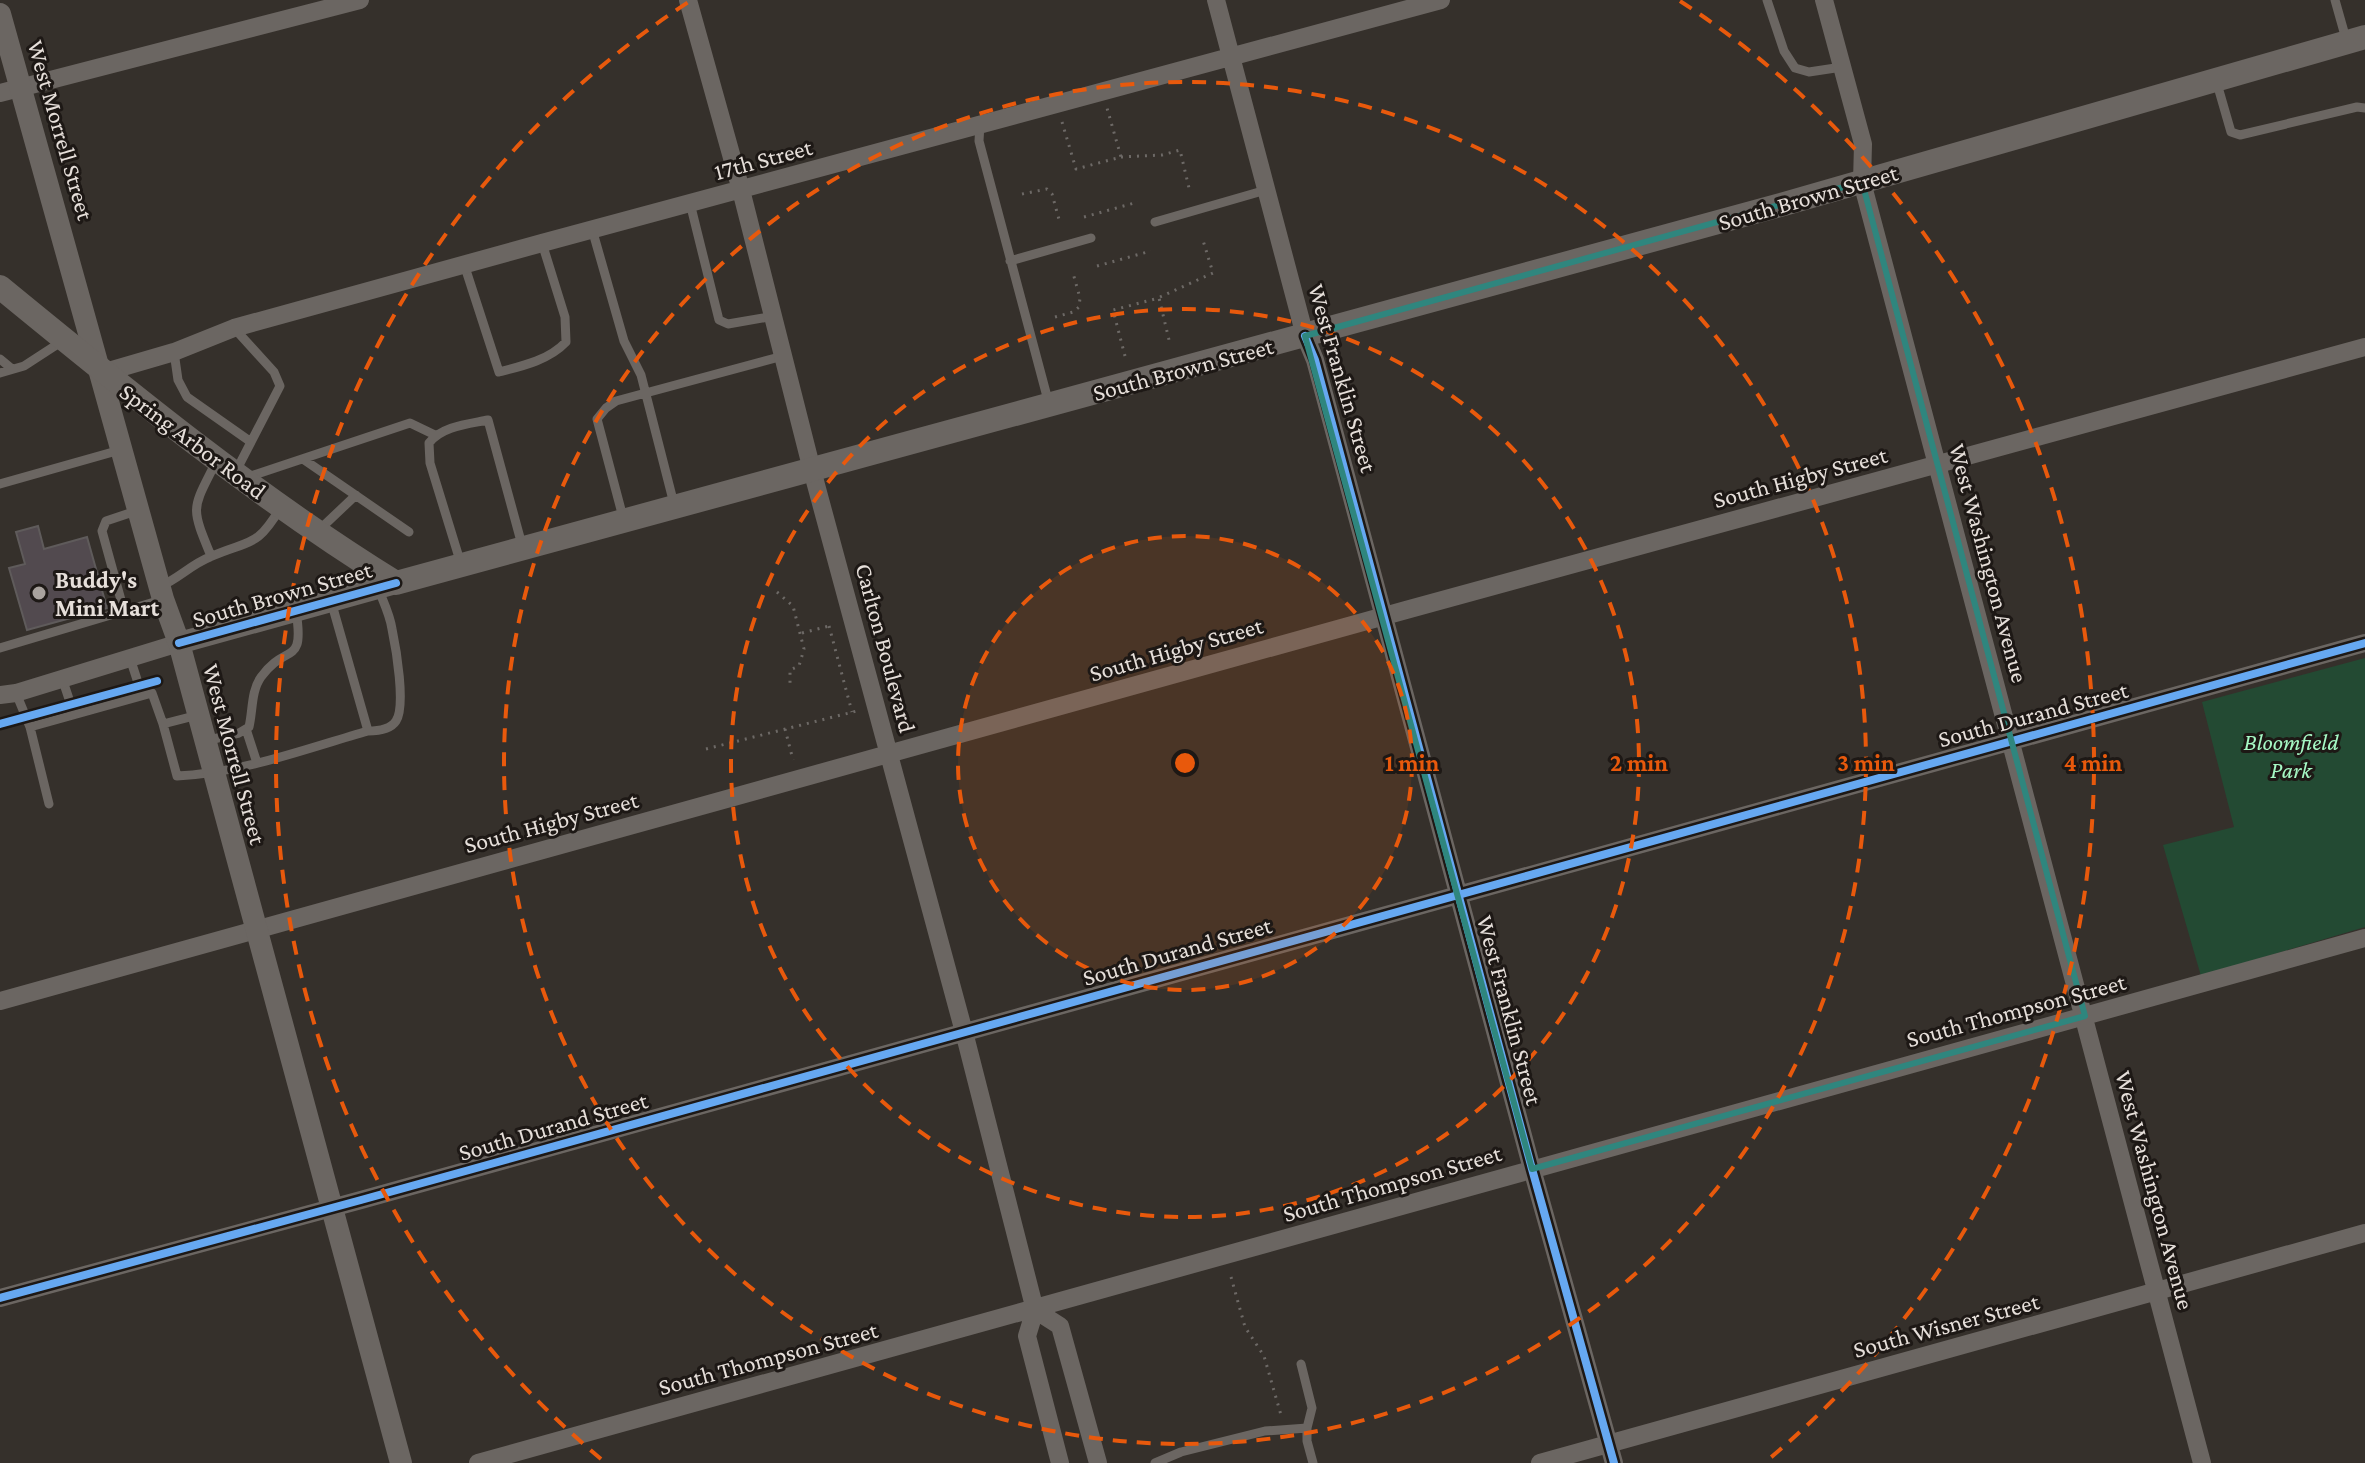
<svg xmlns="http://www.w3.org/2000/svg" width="2365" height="1463" font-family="'Crimson Pro',serif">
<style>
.green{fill:#234a33}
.building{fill:#524a4f;stroke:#5f5b5b;stroke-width:2}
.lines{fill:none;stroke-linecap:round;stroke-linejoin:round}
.path{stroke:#6d6966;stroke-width:3;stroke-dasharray:2 6;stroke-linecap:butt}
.service{stroke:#6b6662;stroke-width:9}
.minor{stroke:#6b6662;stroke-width:18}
.tertiary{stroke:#6b6662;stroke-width:22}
.secondary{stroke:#6b6662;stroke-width:24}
.cycleway-casing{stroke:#1d1815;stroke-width:13}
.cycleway{stroke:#66a8f1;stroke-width:8}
.marked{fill:none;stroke:#2f867e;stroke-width:6;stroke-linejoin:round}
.ring{fill:none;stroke:#e8590c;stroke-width:4;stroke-dasharray:14 10}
.poi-dot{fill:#a8a29d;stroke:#1d1815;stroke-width:3}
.labels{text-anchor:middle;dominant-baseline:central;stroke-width:6;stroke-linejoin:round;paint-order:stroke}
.street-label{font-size:24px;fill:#e6dfda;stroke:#1d1815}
.poi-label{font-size:24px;font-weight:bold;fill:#e6dfda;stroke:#1d1815;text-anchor:start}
.park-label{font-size:24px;font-style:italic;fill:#a6f9c5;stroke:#1d1815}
.centre{fill:#e8590c;stroke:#1d1815;stroke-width:4}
.ring-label{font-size:24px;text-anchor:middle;font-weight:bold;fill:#e8590c;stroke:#1d1815;stroke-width:6;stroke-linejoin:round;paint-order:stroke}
</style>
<rect width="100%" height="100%" fill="#35302b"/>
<path class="green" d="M2365 658V927L2201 976 2163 845 2234 827 2202 702Z"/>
<path class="building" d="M38 526 44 549 87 537 107 608 27 630 9 568 25 564 16 532Z"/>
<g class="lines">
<path class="path" d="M1062 122 1076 169 1121 157 1107 108
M1121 157 1162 155 1180 150 1189 188
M1022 194 1047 189 1052 194 1060 223
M1084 217 1138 202
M1097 266 1151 251
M1160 297 1213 273 1202 237
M1055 317 1073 312 1079 307 1080 298 1073 273
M1125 356 1113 310 1159 298 1170 344
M777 592 793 606 804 649 799 666 790 670V683
M829 626 852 712
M802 633 829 626
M785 729 793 760
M706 749 857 711
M1231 1277 1245 1327 1264 1356 1281 1415"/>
<path class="service" d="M1767 0 1784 51 1795 68 1809 72 1842 67
M2335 0 2346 39
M2216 80 2231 132 2240 135 2357 107 2365 108
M980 124 979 141 1049 404
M690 203 719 320 728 324 774 316
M1155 222 1266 190
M592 229 624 341 641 375 674 504
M1010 261 1091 238
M464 264 499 372C523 366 549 360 566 342L565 317 542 243
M234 328 274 372 280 386 235 473
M174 352 178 380 187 397 251 442
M0 359 12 369
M0 373 24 366 64 340
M303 459 409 532
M245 478 410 423 435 435
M0 484 120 450
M624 521 597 419 606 408 616 401 783 356
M318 531 356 495
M211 556C190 505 192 510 216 462
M461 564 430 463 429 443C442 426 469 424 488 420L522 545
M161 586C179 578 192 564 210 557 251 539 256 549 281 507
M331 601 368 731C377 731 390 730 396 721 406 706 396 648 392 629 390 615 383 601 378 588
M124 611 102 531 106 521 136 511
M0 648 161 600
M130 658 142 695
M62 678 74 714
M16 693 30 727 152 693 163 724 198 715
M163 724 177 776C242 773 305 749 368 731
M30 727 49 804
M246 729 257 763
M205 741 239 733 249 727C253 710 251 691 261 677 286 642 305 668 296 611
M1301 1364 1312 1408 1307 1428V1441L1313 1463
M1155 1463 1181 1452 1265 1431 1307 1428"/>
<path class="minor" d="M688 0 741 190 812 470 964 1032 1035 1310 1027 1336 1060 1463
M1216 0 1305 336 1315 360 1532 1169 1614 1463
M1824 0 1863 144 1862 182 2202 1463
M0 93 360 0
M102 373 174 352 234 328 542 243 1441 0
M0 695 16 693 179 643
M0 1001 1406 610 2365 347
M0 1298 361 1200 2365 643
M1035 1310 1060 1326 1098 1463
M478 1463 2365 938
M1540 1463 2365 1233"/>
<path class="tertiary" d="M0 14 163 599 179 643 401 1463
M179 643 396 583"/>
<path class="secondary" d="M0 287C128 392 255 496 396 583L1784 204 2365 37"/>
<g class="cycleway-casing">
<path id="cycleway" d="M1305 336 1315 360 1532 1169 1614 1463
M179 643 396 583
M0 724 157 681
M0 1298 361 1200 2365 643"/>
</g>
<use href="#cycleway" class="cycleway"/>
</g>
<path class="marked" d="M1862 182 2085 1016 1532 1169 1305 336Z"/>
<circle cx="1185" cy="763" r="227" fill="#e8590c" fill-opacity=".12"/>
<g class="ring">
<circle cx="1185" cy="763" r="227"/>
<circle cx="1185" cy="763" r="454"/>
<circle cx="1185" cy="763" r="681"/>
<path d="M601 1459A908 908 0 0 1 690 1M1680 1A908 908 0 0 1 1769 1459"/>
</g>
<circle class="poi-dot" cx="39" cy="593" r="8"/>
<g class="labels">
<g class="street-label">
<text transform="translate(61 130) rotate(74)">West Morrell Street</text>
<text transform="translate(763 159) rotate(-15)">17th Street</text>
<text transform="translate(1808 197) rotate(-16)">South Brown Street</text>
<text transform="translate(1183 369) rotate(-15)">South Brown Street</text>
<text transform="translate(1343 378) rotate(74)">West Franklin Street</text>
<text transform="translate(193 441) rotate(37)">Spring Arbor Road</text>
<text transform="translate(1800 477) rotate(-15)">South Higby Street</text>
<text transform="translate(1989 563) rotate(75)">West Washington Avenue</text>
<text transform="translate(282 594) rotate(-16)">South Brown Street</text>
<text transform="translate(886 648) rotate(75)">Carlton Boulevard</text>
<text transform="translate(1176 649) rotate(-16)">South Higby Street</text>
<text transform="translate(2033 714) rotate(-15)">South Durand Street</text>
<text transform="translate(235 754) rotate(75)">West Morrell Street</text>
<text transform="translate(551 822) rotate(-15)">South Higby Street</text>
<text transform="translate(1177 951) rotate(-16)">South Durand Street</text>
<text transform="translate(1510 1010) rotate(75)">West Franklin Street</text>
<text transform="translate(2016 1010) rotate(-15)">South Thompson Street</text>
<text transform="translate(553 1126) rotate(-16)">South Durand Street</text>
<text transform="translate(1392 1183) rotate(-16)">South Thompson Street</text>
<text transform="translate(2155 1190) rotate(75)">West Washington Avenue</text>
<text transform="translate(1946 1325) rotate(-15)">South Wisner Street</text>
<text transform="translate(768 1358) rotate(-15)">South Thompson Street</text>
</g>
<g class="poi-label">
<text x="55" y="579">Buddy's<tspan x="55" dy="28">Mini Mart</tspan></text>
</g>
<g class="park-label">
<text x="2291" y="741">Bloomfield<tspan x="2291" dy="28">Park</tspan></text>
</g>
</g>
<circle cx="1185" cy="763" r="12" class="centre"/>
<g class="ring-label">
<text x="1412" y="771">1 min</text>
<text x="1639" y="771">2 min</text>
<text x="1866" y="771">3 min</text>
<text x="2093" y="771">4 min</text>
</g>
</svg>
